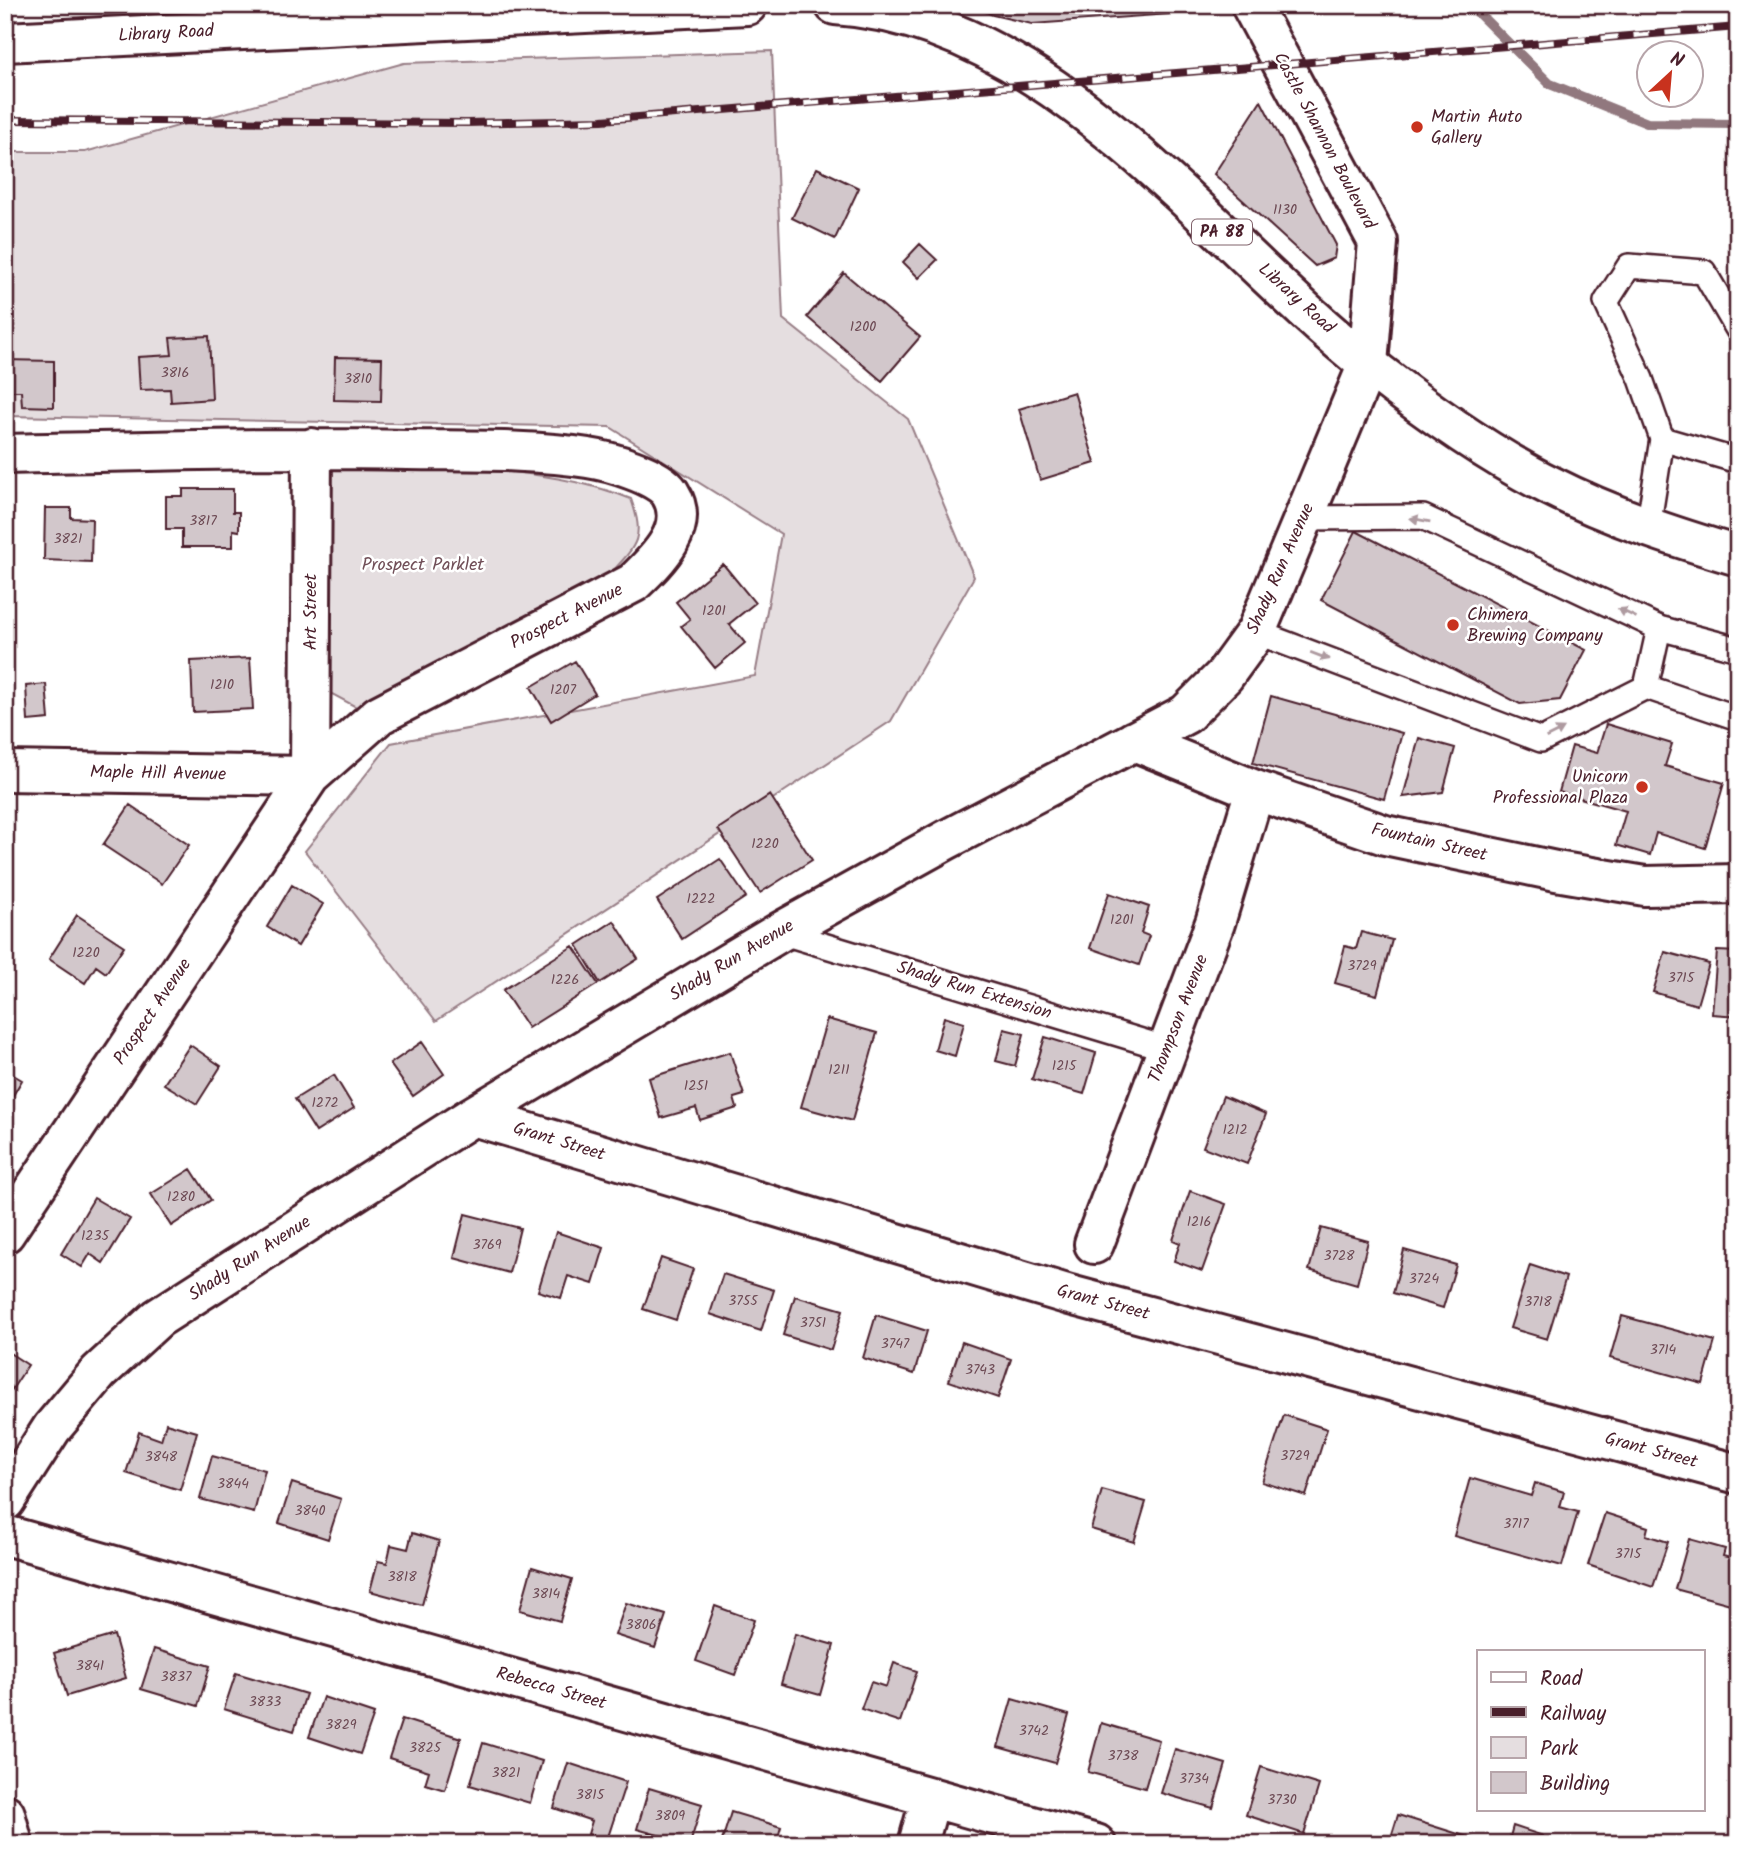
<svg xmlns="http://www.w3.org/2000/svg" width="1743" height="1849" font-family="Kalam,sans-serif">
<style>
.green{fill:#e5dee0;stroke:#987e86;stroke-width:2}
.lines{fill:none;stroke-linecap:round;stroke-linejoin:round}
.stream{stroke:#91787e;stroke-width:10}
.building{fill:#d2c7cb;stroke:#4a1f2b;stroke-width:2}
.lane-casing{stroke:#4a1f2b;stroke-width:28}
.street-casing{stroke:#4a1f2b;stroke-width:44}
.secondary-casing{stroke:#4a1f2b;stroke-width:44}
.primary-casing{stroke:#4a1f2b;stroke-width:44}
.lane{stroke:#fff;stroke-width:23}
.street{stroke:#fff;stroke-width:38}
.secondary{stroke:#fff;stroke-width:38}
.primary{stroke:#fff;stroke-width:38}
.rail-casing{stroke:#4a1f2b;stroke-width:8}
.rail{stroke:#fff;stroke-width:5;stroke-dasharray:16;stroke-linecap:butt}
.oneway{fill:#ae9aa0}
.poi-dot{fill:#c8321e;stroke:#fff;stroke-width:2.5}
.labels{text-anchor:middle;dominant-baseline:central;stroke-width:5;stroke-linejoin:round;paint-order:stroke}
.number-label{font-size:14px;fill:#6c4953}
.shield{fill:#fff;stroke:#80626b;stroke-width:2}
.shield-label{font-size:16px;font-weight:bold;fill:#4a1f2b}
.street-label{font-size:18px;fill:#4a1f2b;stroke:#fff}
.poi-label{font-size:18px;fill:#4a1f2b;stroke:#fff;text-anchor:start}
.park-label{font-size:18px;fill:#714f58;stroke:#fff}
</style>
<rect width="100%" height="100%" fill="#fff"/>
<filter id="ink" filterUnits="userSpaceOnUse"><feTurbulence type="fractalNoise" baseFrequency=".0143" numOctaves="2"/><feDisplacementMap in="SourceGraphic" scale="14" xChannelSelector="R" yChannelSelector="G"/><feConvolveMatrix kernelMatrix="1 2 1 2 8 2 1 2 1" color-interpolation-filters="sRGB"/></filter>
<g filter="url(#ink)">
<path class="green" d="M772 51 783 319 908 419 974 577 891 721 436 1021 305 851 391 743 755 676 781 534 610 427 5 416V152H85L404 63Z
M327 468C428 470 535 461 631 499 645 538 637 545 610 574L360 709 330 693Z"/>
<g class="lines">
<path class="stream" d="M1470 5 1550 84 1647 123 1738 124"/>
</g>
<path class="building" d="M970 5H1209L1213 11 1032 24 993 15Z
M1261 101 1336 245 1334 258 1315 266 1214 174Z
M817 168 859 188 835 239 792 218Z
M920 244 937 260 919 278 903 262Z
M844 273 920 337 882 381 807 317Z
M209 336 212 399 171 402 170 389 140 390 138 357 172 355 170 338Z
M335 357 382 358 381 401 334 400Z
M5 360 54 361V407L22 406 21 391H5Z
M1074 392 1095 463 1040 480 1019 409Z
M183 489H233V512H239V531L233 530V547H182V529H166V496H183Z
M45 508H71V518L92 519 91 562 44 560Z
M1356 531 1586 650 1560 700 1520 704 1321 600Z
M723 564 755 603 729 624 745 643 715 668 681 626 690 619 676 602Z
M250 658 253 709 193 712 191 661Z
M575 661 595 694 551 721 531 687Z
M46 684 49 719 28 721 26 686Z
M1271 696 1402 733 1384 799 1253 763Z
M1606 724 1672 744 1665 766 1724 783 1705 848 1656 833 1650 855 1616 845 1626 811 1559 792 1572 746 1597 753Z
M1419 738 1455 748 1443 792 1403 797Z
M770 795 812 860 760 893 718 829Z
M130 805 189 845 162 884 103 845Z
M720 859 746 897 682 939 657 900Z
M292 885 323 904 298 946 267 927Z
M1109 893 1149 907 1141 933 1149 936 1139 965 1090 948Z
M77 915 124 946 106 973 96 966 85 983 49 959Z
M614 921 638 959 600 983 577 945Z
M1361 932 1392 940 1377 995 1335 983 1345 946 1356 949Z
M573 946 598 984 528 1028 503 990Z
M1717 951 1738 952V1016L1712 1014Z
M1665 952 1709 964 1697 1005 1653 992Z
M944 1017 964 1023 955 1056 935 1050Z
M827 1019 877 1033 852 1121 801 1107Z
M1004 1029 1024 1034 1015 1066 996 1061Z
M1045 1037 1096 1053 1084 1094 1032 1079Z
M422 1042 444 1074 413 1096 390 1064Z
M190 1045 221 1066 197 1104 164 1084Z
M730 1052 744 1095 734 1098 737 1108 700 1120 696 1108 661 1118 649 1078Z
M5 1070 22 1080 5 1109Z
M334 1075 354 1108 316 1132 295 1099Z
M1223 1096 1266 1114 1247 1164 1203 1147Z
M191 1169 211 1200 171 1226 151 1194Z
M1190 1191 1226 1204 1202 1271 1174 1261 1180 1243 1173 1240Z
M94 1198 130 1219 103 1263 90 1254 82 1267 61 1254Z
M465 1214 520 1228 509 1273 454 1258Z
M1321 1228 1368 1241 1357 1284 1309 1270Z
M556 1232 604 1248 593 1284 568 1276 561 1298 538 1291Z
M1404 1250 1456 1265 1443 1308 1393 1293Z
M661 1258 693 1269 676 1320 643 1309Z
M1530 1265 1566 1277 1547 1339 1510 1328Z
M723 1274 774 1290 761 1331 710 1314Z
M795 1296 843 1310 831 1350 783 1335Z
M876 1315 927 1331 914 1374 863 1358Z
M1622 1316 1715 1341 1703 1384 1610 1358Z
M962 1342 1011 1359 998 1398 949 1381Z
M5 1350 28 1365 5 1400Z
M1284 1415 1327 1429 1306 1496 1262 1482Z
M166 1423 197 1432 180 1490 126 1473 139 1432 161 1440Z
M212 1456 265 1470 254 1513 200 1499Z
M1470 1478 1531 1496 1535 1483 1564 1492 1560 1507 1578 1512 1562 1566 1454 1536Z
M292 1483 341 1499 328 1539 279 1523Z
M1102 1490 1146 1502 1134 1542 1091 1529Z
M1605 1513 1648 1527 1646 1535 1668 1542 1653 1587 1588 1565Z
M412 1533 439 1541 422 1605 370 1591 378 1561 387 1563 391 1545 408 1549Z
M1689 1539 1725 1549 1723 1556 1738 1560V1591L1734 1605 1675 1589Z
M532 1567 572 1579 560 1621 520 1610Z
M626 1603 666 1615 655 1648 615 1635Z
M715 1606 754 1620 735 1675 696 1661Z
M795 1634 834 1645 820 1695 781 1684Z
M114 1635 126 1678 67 1696 54 1653Z
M154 1649 210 1666 198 1706 141 1689Z
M894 1663 917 1671 900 1722 861 1709 871 1682 886 1687Z
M236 1673 306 1694 294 1731 224 1709Z
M323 1697 374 1714 360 1754 309 1737Z
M1012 1699 1069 1715 1055 1763 998 1747Z
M402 1719 461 1738 445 1790 425 1784 429 1771 389 1758Z
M1101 1723 1159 1740 1145 1788 1088 1772Z
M483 1743 542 1761 530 1803 470 1785Z
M1175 1749 1226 1764 1213 1808 1161 1793Z
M568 1763 626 1782 607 1840 588 1834 592 1821 554 1808Z
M1261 1767 1319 1785 1304 1834 1246 1815Z
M649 1788 702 1804 690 1844 637 1829Z
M731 1812 781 1827 776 1844H721Z
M1398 1815 1474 1839 1472 1844H1389Z
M1513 1826 1543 1836 1541 1844H1508Z
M813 1834 844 1844H811Z"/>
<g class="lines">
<g class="lane-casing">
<path id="lane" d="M1662 439 1738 461
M1304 518 1423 517 1659 628 1738 649
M1648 528 1662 439 1641 379 1606 302 1629 266 1704 272 1738 330
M1256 632 1541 740 1646 687 1738 718
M1646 687 1659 628
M780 932 1168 1049"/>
</g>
<g class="street-casing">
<path id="street" d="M5 454C140 451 274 447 408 450 465 451 532 449 588 458 609 461 658 475 670 493 692 528 656 561 633 583L379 715 310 776 5 1233
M1134 741 1255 790 1385 835 1556 871 1645 886 1738 884
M5 771 310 776 312 448
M473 1116 1070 1295 1738 1474
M1094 1244 1215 923 1255 790
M5 1501 52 1428 99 1372 158 1318 473 1116 780 932 946 840 1186 714 1224 676 1256 632 1368 364
M5 1535 1096 1844
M5 1814 13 1844
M918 1844 931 1797"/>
</g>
<g class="secondary-casing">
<path id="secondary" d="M1251 5 1378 242 1368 364"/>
</g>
<g class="primary-casing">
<path id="primary" d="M835 5C1055 19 1210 241 1371 367 1427 411 1487 454 1551 486 1610 516 1674 537 1738 556
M5 42 747 5"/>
</g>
<use href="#lane" class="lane"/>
<use href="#street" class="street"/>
<use href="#secondary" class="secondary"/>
<use href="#primary" class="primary"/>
<g class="rail-casing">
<path id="rail" d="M5 120 467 123 602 120 1738 27"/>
</g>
<use href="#rail" class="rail"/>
</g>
<defs><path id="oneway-solid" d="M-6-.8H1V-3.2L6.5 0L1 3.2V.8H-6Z" transform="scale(1.75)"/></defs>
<g class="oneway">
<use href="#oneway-solid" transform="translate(1420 520) rotate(-170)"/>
<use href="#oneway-solid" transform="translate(1627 613) rotate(-155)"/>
<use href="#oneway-solid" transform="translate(1320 656) rotate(21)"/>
<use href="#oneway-solid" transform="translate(1555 733) rotate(-27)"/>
</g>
</g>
<g class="poi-dot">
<circle cx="1417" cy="127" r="7"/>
<circle cx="1453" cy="625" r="7"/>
<circle cx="1642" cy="787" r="7"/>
</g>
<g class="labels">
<g class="number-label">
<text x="1285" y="210">1130</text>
<text x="863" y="327">1200</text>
<text x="175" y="373">3816</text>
<text x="358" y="379">3810</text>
<text x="203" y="521">3817</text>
<text x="68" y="539">3821</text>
<text x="714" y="611">1201</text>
<text x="222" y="685">1210</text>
<text x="563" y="690">1207</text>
<text x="765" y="844">1220</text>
<text x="701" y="899">1222</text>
<text x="1122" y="920">1201</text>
<text x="86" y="953">1220</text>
<text x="1362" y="966">3729</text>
<text x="1681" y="978">3715</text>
<text x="565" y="980">1226</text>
<text x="1064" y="1066">1215</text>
<text x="839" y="1070">1211</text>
<text x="696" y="1086">1251</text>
<text x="325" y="1103">1272</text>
<text x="1235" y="1130">1212</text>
<text x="181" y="1197">1280</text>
<text x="1199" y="1222">1216</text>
<text x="95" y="1236">1235</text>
<text x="487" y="1245">3769</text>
<text x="1339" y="1256">3728</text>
<text x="1424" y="1279">3724</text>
<text x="743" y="1301">3755</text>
<text x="1538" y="1302">3718</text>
<text x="813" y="1323">3751</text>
<text x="895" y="1344">3747</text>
<text x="1663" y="1350">3714</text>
<text x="980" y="1370">3743</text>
<text x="1295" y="1456">3729</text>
<text x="161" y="1457">3848</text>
<text x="233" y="1484">3844</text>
<text x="310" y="1511">3840</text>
<text x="1516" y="1524">3717</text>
<text x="1628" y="1554">3715</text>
<text x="402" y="1577">3818</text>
<text x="546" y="1594">3814</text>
<text x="641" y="1625">3806</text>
<text x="90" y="1666">3841</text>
<text x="176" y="1677">3837</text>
<text x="265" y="1702">3833</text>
<text x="341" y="1725">3829</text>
<text x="1034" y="1731">3742</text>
<text x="425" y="1748">3825</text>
<text x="1123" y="1756">3738</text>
<text x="506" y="1773">3821</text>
<text x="1194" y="1779">3734</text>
<text x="590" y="1795">3815</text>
<text x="1282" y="1800">3730</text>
<text x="670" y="1816">3809</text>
</g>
<rect class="shield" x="1192" y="219.5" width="60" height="25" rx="5"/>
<g class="shield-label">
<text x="1222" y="232">PA 88</text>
</g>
<g class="street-label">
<text transform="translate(166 34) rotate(-3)">Library Road</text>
<text transform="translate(1324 141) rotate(62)">Castle Shannon Boulevard</text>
<text transform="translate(1296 299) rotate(42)">Library Road</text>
<text transform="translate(1281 569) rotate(-66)">Shady Run Avenue</text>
<text transform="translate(311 612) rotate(-90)">Art Street</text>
<text transform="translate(567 617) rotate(-27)">Prospect Avenue</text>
<text transform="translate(158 774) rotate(1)">Maple Hill Avenue</text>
<text transform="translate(1429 843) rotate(13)">Fountain Street</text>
<text transform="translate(732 961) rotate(-31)">Shady Run Avenue</text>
<text transform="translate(974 991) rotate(17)">Shady Run Extension</text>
<text transform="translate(153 1012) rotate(-56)">Prospect Avenue</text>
<text transform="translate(1179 1019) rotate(-69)">Thompson Avenue</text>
<text transform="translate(559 1142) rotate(17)">Grant Street</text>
<text transform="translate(250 1259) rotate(-33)">Shady Run Avenue</text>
<text transform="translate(1103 1303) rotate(15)">Grant Street</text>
<text transform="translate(1651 1451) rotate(15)">Grant Street</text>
<text transform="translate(551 1689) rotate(16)">Rebecca Street</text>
</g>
<g class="poi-label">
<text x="1431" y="117">Martin Auto<tspan x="1431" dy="21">Gallery</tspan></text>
<text x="1467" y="615">Chimera<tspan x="1467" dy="21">Brewing Company</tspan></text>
<text x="1628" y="777" text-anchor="end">Unicorn<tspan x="1628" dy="21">Professional Plaza</tspan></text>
</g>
<g class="park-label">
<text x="423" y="565">Prospect Parklet</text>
</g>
</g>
<rect width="1743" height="1849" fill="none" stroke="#fff" stroke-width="28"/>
<rect x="14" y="14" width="1715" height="1821" fill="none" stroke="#4a1f2b" stroke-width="2.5" filter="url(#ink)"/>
<rect x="1477" y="1650" width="228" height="161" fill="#ffffff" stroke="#b7a5aa" stroke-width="2"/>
<rect x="1491" y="1672" width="35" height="10" fill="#ffffff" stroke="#b7a5aa" stroke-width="2"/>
<text x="1540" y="1685" font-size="21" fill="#4a1f2b">Road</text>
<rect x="1491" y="1707" width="35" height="10" fill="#4a1f2b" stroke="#b7a5aa" stroke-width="2"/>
<text x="1540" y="1720" font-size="21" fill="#4a1f2b">Railway</text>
<rect x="1491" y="1737" width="35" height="21" fill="#e5dee0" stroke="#b7a5aa" stroke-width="2"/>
<text x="1540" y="1755" font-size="21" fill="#4a1f2b">Park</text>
<rect x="1491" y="1772" width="35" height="21" fill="#d2c7cb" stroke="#b7a5aa" stroke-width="2"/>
<text x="1540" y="1790" font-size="21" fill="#4a1f2b">Building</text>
<g transform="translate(1670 74) rotate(26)"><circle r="33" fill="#ffffff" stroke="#b7a5aa" stroke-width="2"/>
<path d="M0-5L12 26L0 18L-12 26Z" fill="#c8321e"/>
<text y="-10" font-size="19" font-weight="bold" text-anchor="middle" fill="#4a1f2b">N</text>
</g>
</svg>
